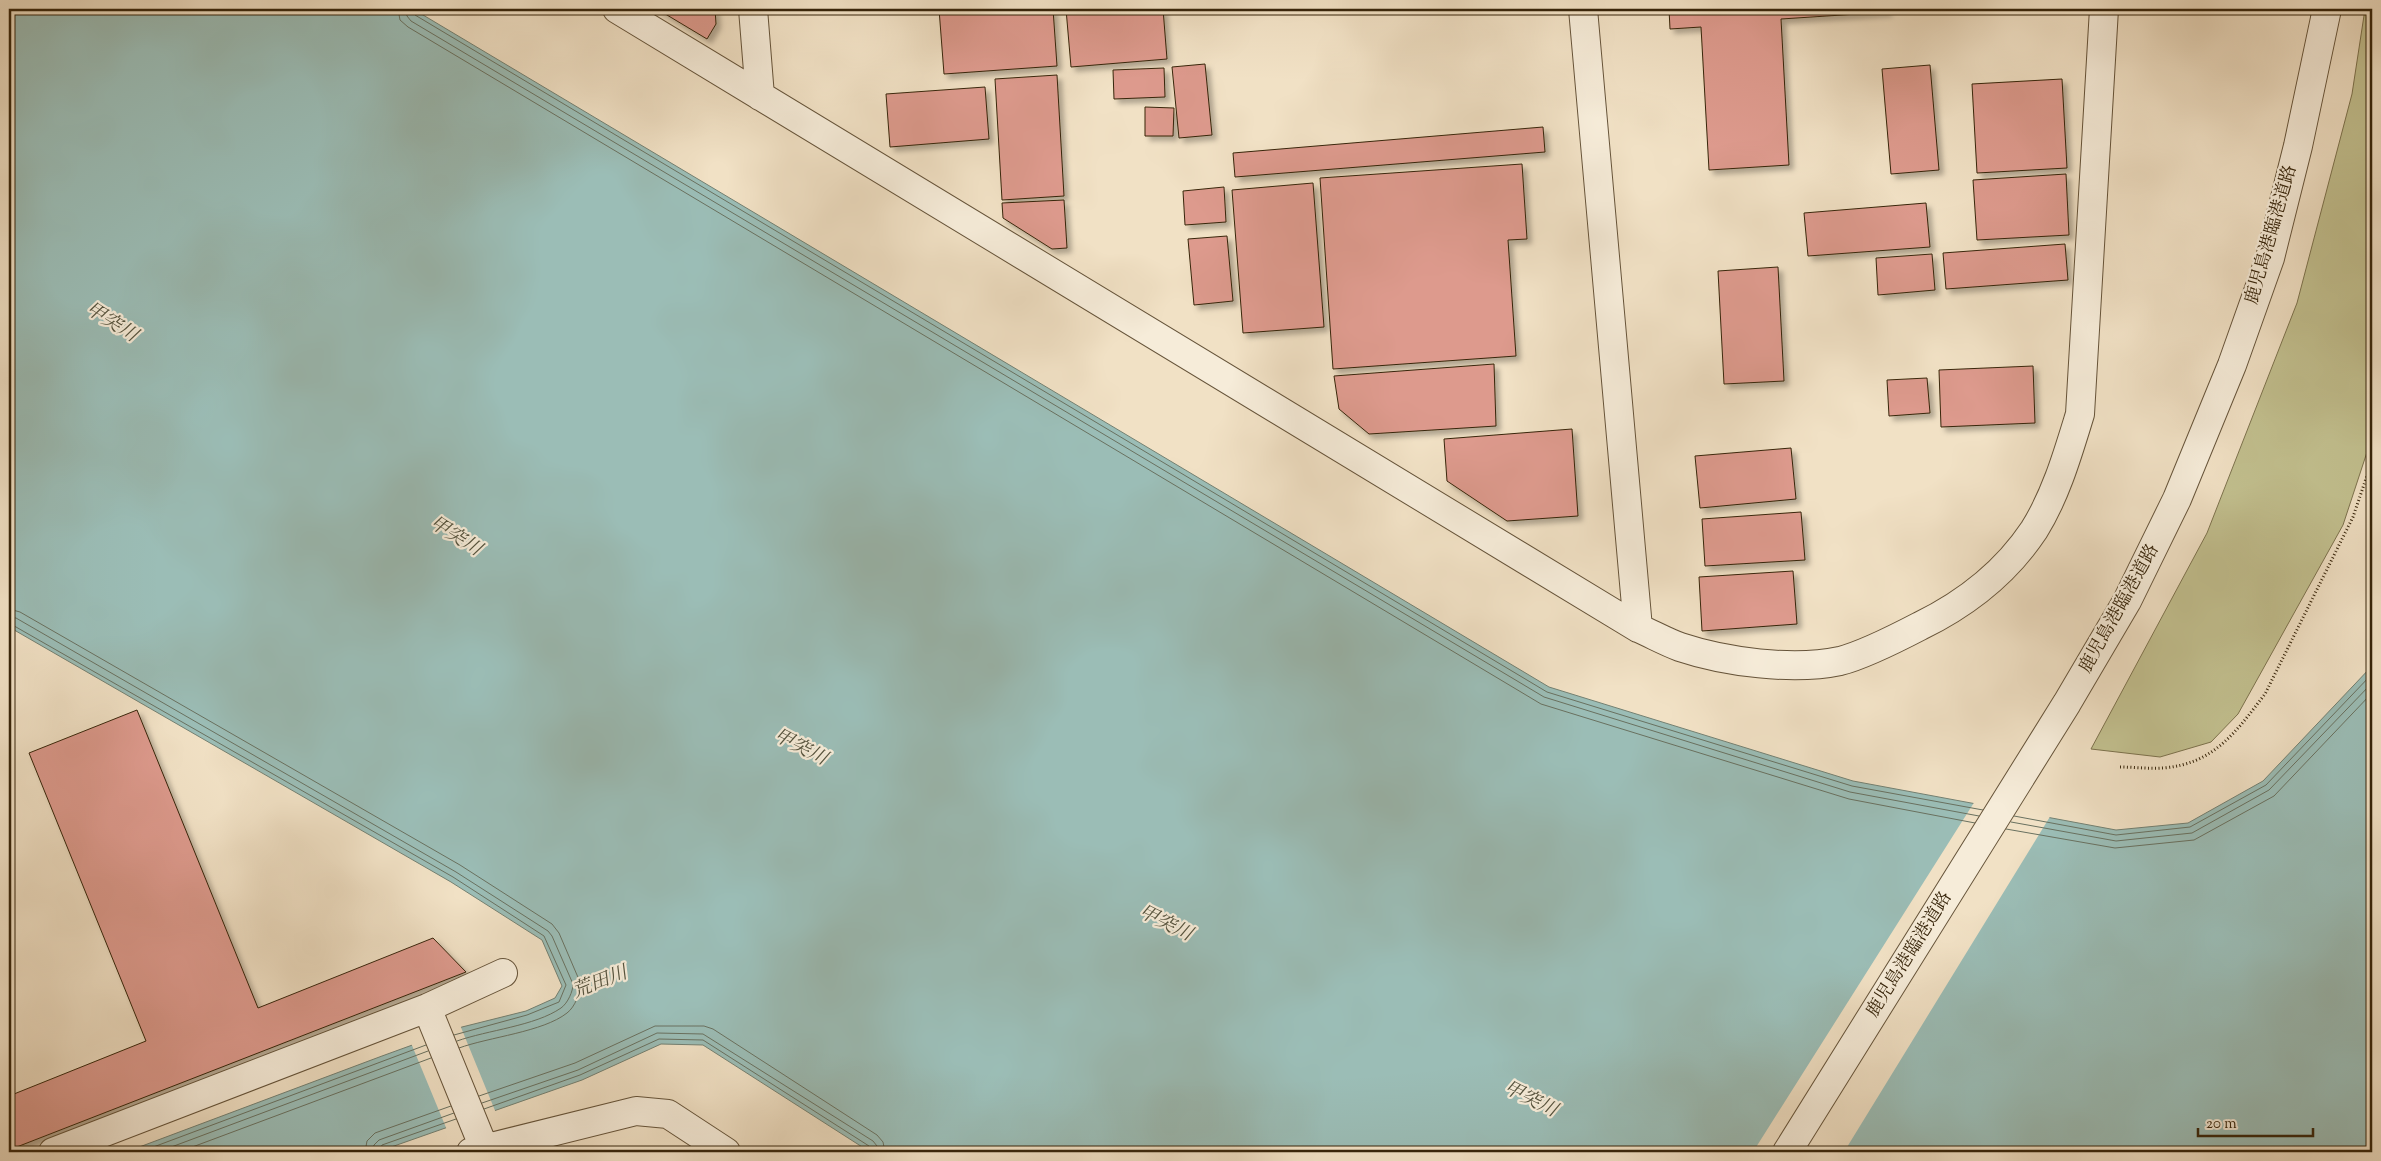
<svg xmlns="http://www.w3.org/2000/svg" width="2381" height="1161" font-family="'Sorts Mill Goudy','Noto Serif JP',serif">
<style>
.green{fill:#c2c08f;stroke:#7c724d}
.water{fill:#9bbdb6;stroke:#738072}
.pier{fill:#f1e1c5}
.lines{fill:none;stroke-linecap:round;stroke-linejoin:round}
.shore{stroke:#697160;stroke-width:1}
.building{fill:#dd9a8d;stroke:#37250b;filter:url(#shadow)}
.minor-casing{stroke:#66543a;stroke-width:30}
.tertiary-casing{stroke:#66543a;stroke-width:30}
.path{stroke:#37250b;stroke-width:3;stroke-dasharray:1 2.5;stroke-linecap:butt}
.minor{stroke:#f6ecd9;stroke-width:28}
.tertiary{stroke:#f6ecd9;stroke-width:28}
.labels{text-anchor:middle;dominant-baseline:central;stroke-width:4.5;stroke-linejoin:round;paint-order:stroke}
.street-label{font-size:18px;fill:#37250b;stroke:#f6ecd9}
.water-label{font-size:19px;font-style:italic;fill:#55533e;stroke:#f6ecd9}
</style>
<defs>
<filter id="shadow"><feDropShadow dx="4.5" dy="4.5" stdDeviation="2.5" flood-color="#0004"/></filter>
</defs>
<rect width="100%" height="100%" fill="#f1e1c5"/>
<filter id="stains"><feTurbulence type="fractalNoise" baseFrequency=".004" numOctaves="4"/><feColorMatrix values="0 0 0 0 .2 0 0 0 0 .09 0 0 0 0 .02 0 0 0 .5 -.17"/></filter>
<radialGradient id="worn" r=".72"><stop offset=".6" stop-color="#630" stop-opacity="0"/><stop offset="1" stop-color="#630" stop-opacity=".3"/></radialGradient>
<path class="green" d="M2365 9H2372V437L2343 525 2238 714 2211 742 2160 757 2091 749 2207 533 2297 303 2352 94Z"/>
<path class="water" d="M9 9H413L1549 687 1853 781 2116 830 2188 823 2263 781 2372 666V1152H870L703 1045 661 1044 582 1080 377 1152H126L382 1056 462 1027 526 1011 555 998 562 986 542 940 451 882 9 627Z"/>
<path class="pier" d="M1975 801 2051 815 1844 1152H1753Z
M460 1025 496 1113 447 1130 411 1043Z"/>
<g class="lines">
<path class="shore" d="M398 9 400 20 408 27 1541 704 1849 799 1975 823
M405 9 407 16 411 21 1544 697 1850 792 1979 816
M412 9 415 15 1547 692 1852 786 1983 810
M9 609 20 612 460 865 552 924 559 933 580 982C581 992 575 1007 567 1013 543 1032 489 1037 459 1048
M9 617 16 618 456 872 548 931 552 936 573 984C573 991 568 1003 561 1008 535 1026 488 1030 457 1041
M9 623 453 877 544 936 566 985 559 1002 527 1015 454 1035
M2014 816 2116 835 2190 827 2266 785 2372 674
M2011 822 2116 841 2192 833 2269 790 2372 683
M2006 829 2115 848 2194 840 2274 796 2372 693
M479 1096 575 1063 655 1026H704L713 1029 877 1135 883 1142 885 1152
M482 1103 578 1070 657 1033 703 1034 873 1141 877 1146 878 1152
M484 1109 580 1075 659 1039 703 1040 869 1146 872 1152
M140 1152 426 1045
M158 1152 428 1051
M179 1152 431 1058
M365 1152 367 1141 375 1133 451 1106
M372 1152 374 1145 379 1140 454 1113
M379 1152 382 1145 456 1119"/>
</g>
<path class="building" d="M657 9H715L716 24 707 39Z
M939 9H1053L1057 66 944 74Z
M1066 9H1163L1167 59 1071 67Z
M1669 9H1887L1888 12 1781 19 1789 165 1709 170 1701 27 1670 29Z
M1205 64 1212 135 1179 138 1172 67Z
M1930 65 1939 170 1891 174 1882 69Z
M1164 68 1165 97 1114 99 1113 70Z
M1057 75 1064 196 1002 200 995 79Z
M2062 79 2067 168 1977 173 1972 84Z
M985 87 989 139 890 147 886 94Z
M1145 107 1174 108 1173 136H1145Z
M1543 127 1545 152 1235 177 1233 153Z
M1522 164 1527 239 1508 240 1516 356 1333 369 1320 178Z
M2066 174 2069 235 1977 240 1973 180Z
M1313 183 1324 327 1243 333 1232 190Z
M1224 187 1226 222 1185 225 1183 191Z
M1064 200 1067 248 1052 249 1003 218 1002 203Z
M1926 203 1930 247 1808 256 1804 213Z
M1227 236 1233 301 1194 305 1188 239Z
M2065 244 2068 280 1946 289 1943 253Z
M1932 254 1935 290 1878 295 1876 258Z
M1778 267 1784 381 1724 384 1718 271Z
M1494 364 1496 426 1369 434 1339 409 1334 376Z
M2033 366 2035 423 1941 427 1939 370Z
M1927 378 1930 413 1889 416 1887 380Z
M1572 429 1578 516 1507 521 1447 481 1444 439Z
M1791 448 1796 499 1700 508 1695 456Z
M1801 512 1805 560 1705 566 1702 519Z
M1793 571 1797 624 1702 631 1699 577Z
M137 710 258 1008 433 938 466 972 9 1150V1096L146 1041 29 753Z"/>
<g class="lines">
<g class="minor-casing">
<path id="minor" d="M617 9 1638 628C1652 634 1666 642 1680 647 1725 662 1793 671 1840 661 1864 655 1897 638 1920 626 1965 604 2006 572 2034 530 2056 495 2068 453 2080 414L2104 9
M753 9 760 96
M1583 9 1638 628
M427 1008 484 1148
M53 1152 427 1008 503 973
M471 1152 636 1111 668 1114 726 1152"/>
</g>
<g class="tertiary-casing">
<path id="tertiary" d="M1787 1152 2067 703 2127 601 2177 499 2232 365 2270 258 2298 146 2327 9"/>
</g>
<path class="path" d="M2120 767C2134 767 2149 769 2163 768 2214 764 2236 732 2265 694L2353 517 2372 461"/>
<use href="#minor" class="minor"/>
<use href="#tertiary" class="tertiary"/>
</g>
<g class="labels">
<g class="street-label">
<text transform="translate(2272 235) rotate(-74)">鹿児島港臨港道路</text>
<text transform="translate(2120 609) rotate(-61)">鹿児島港臨港道路</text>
<text transform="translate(1910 955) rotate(-58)">鹿児島港臨港道路</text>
</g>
<g class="water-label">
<text transform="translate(111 323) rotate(32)">甲突川</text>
<text transform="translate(455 537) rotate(32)">甲突川</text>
<text transform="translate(800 748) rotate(27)">甲突川</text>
<text transform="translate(1165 924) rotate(26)">甲突川</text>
<text transform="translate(600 983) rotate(-21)">荒田川</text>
<text transform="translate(1530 1100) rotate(26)">甲突川</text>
</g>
</g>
<rect width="2381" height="1161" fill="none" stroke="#f1e1c5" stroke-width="30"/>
<rect x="10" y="10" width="2361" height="1141" fill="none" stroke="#37250b" stroke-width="2.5"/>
<rect x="15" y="15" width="2351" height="1131" fill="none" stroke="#37250b"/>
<path d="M2198 1128v8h115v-8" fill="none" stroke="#37250b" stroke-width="2.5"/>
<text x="2206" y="1128" font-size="15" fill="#37250b" stroke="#f6ecd9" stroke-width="4" paint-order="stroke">20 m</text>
<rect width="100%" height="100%" filter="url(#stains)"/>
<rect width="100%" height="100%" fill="url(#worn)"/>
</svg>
